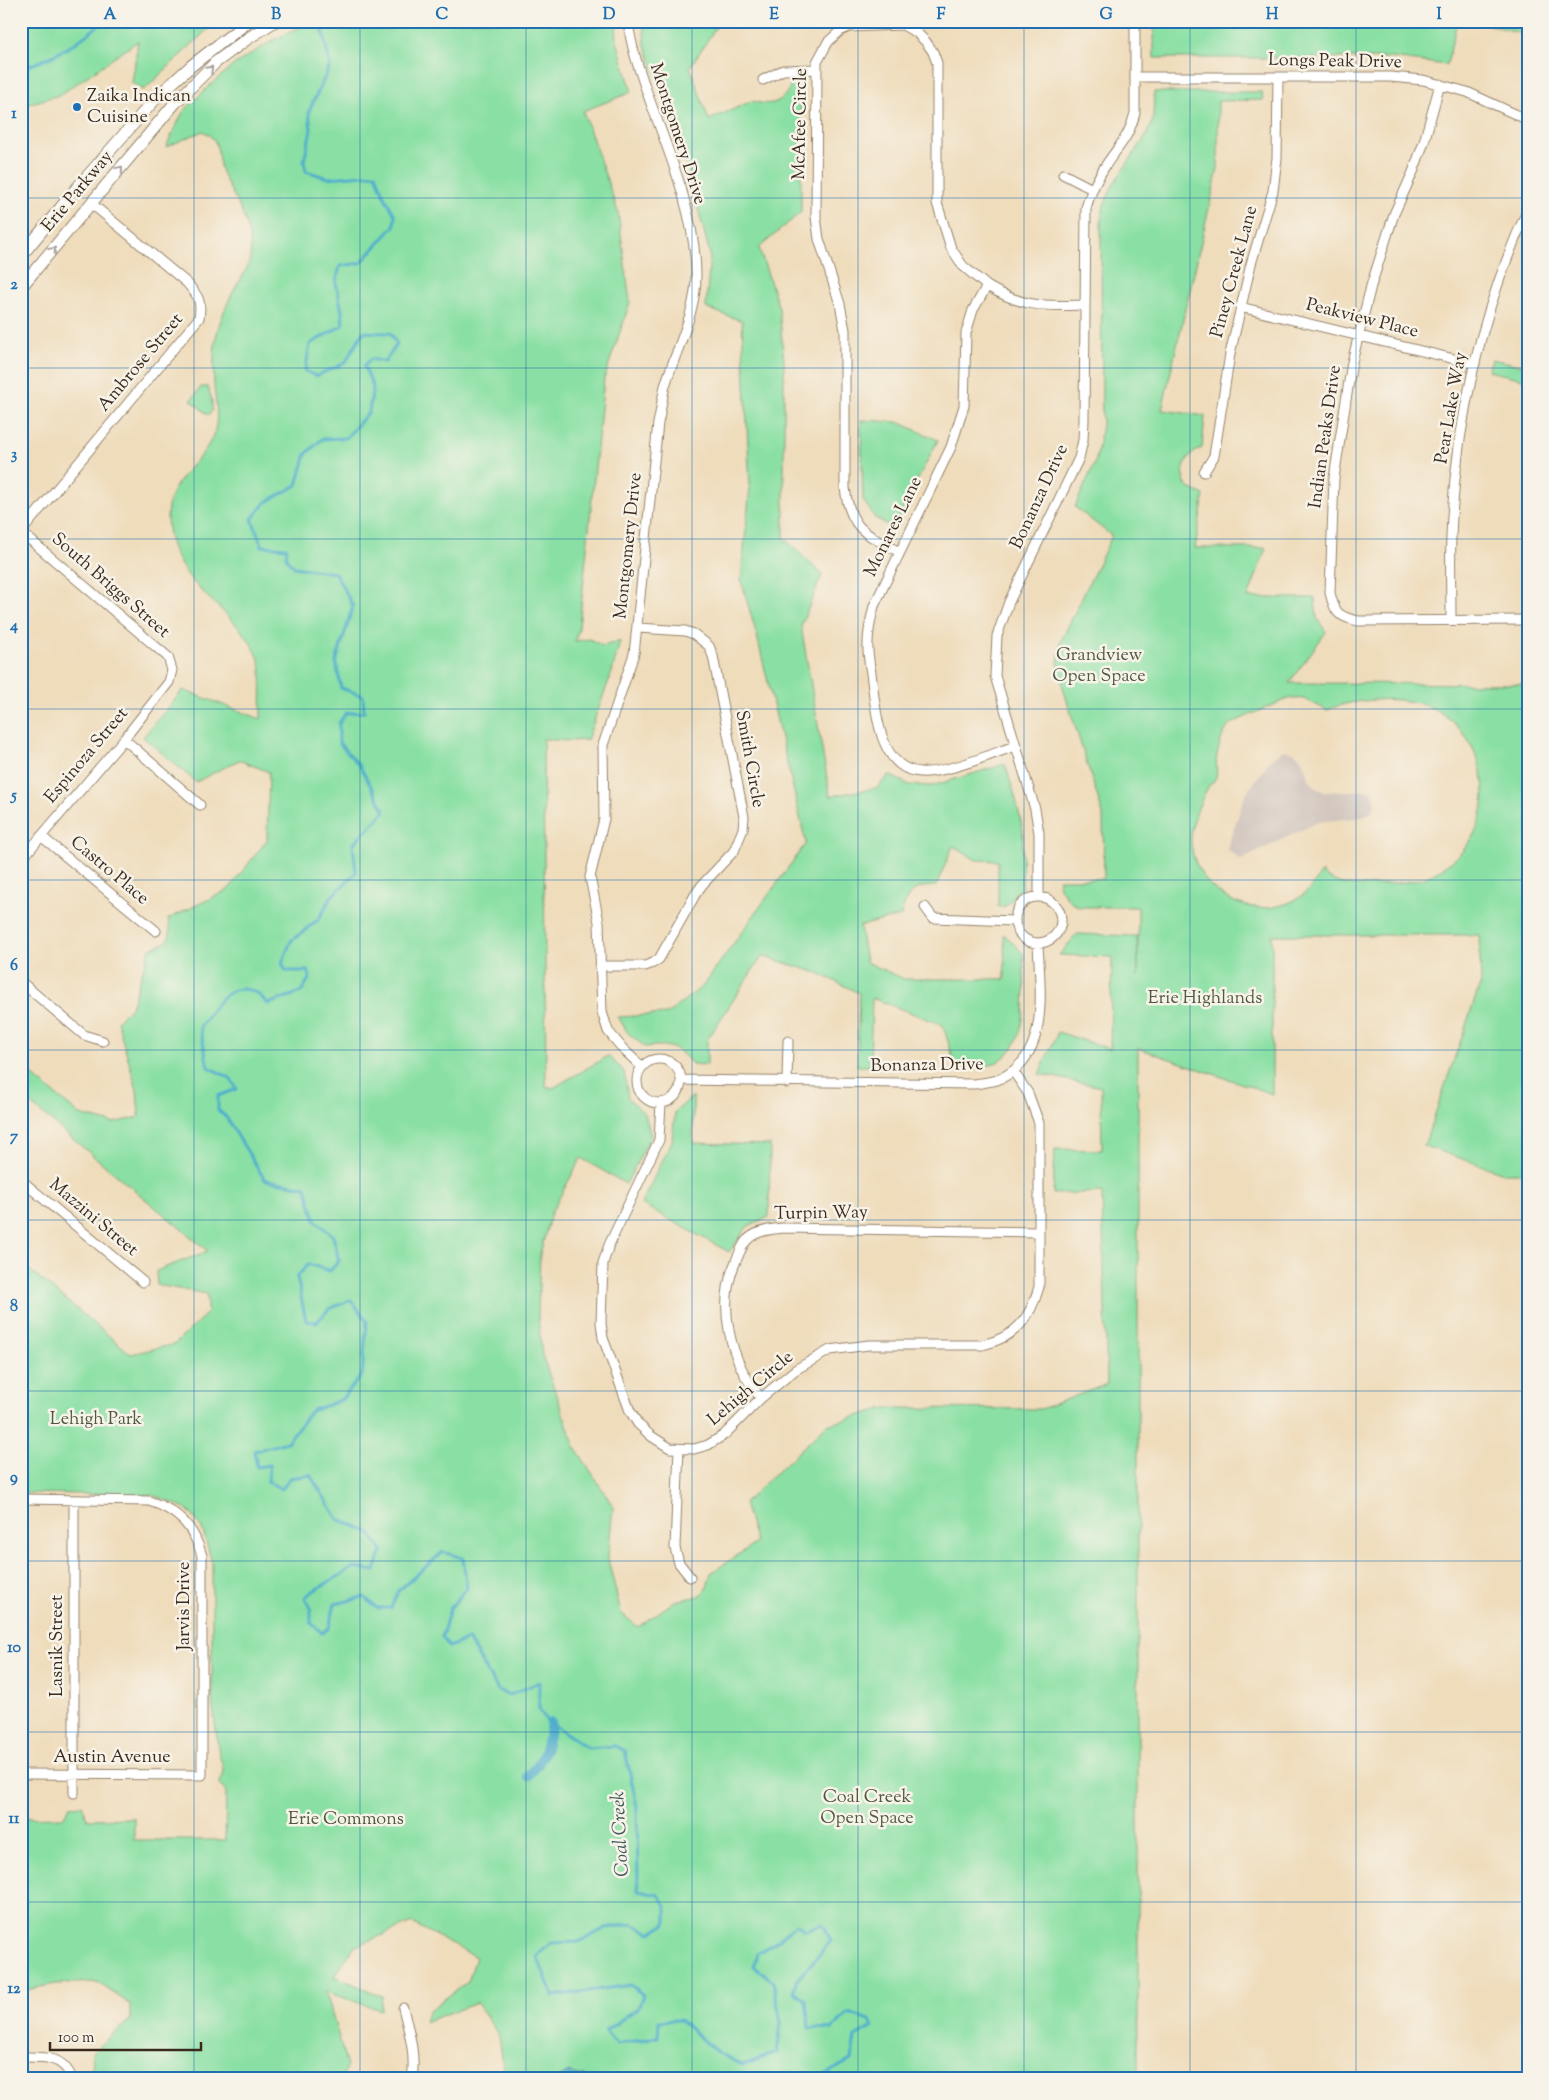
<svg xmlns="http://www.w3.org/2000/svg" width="1549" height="2100" font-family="'Sorts Mill Goudy',serif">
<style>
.industrial{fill:#cec1ba}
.green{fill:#8ae0a4;stroke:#628561;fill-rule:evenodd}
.water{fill:#4dadcc;stroke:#446c75}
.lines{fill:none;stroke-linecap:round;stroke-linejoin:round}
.stream{stroke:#4dadcc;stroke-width:3}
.canal{stroke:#4dadcc;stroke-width:10}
.minor-casing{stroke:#95836c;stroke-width:11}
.secondary-casing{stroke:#95836c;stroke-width:13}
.minor{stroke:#fff;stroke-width:9}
.secondary{stroke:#fff;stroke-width:11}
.oneway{stroke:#a79f9a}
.grid{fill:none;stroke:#1f6fb2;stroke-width:1;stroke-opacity:0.55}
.poi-dot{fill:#1f6fb2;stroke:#f7f3e8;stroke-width:2}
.labels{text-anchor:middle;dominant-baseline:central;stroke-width:5;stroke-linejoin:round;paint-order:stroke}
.street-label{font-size:18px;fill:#3b2a1e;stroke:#f7f3e8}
.poi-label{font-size:18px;fill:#3b2a1e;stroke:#f7f3e8;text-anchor:start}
.park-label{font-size:18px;fill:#4f5840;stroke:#f7f3e8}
.water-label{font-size:19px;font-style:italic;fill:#41585b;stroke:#f7f3e8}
.neatline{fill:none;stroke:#1f6fb2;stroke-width:2}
.grid-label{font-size:16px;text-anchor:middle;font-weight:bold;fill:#1f6fb2}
</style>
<rect width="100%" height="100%" fill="#f7f3e8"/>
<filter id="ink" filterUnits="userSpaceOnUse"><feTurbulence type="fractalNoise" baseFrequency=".02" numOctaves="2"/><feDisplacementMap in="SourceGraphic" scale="10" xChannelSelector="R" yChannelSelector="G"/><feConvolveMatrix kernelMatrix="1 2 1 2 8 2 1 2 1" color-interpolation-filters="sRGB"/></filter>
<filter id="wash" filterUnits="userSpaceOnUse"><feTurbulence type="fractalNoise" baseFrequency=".0096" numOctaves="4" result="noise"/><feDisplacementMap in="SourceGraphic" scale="20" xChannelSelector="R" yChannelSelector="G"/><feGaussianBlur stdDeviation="1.12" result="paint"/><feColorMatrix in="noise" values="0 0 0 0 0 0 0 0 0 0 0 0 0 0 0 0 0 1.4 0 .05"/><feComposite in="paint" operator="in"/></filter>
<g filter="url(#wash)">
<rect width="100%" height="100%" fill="#efdcbb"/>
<path class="industrial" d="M1283 750 1293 752 1301 758 1310 781 1316 788 1326 792 1370 790 1374 795 1375 804 1371 812 1363 817 1318 822 1241 860 1227 849 1245 795 1270 760Z"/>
<path class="green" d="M21 21H218L207 30 144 90 132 83 138 41 60 95 21 106Z
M314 21H616L617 41 632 92 583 111 618 212 630 302 604 379 579 627 575 641 589 639 603 646 620 641 612 672 587 740 568 741 543 739 546 1087 553 1088 608 1056 624 1071 628 1098 645 1114 651 1136 626 1184 581 1158 551 1213 540 1254 538 1316 542 1355 575 1447 613 1506 608 1559 621 1613 638 1627 675 1601 700 1596 707 1587 711 1573 756 1543 744 1503 827 1425 885 1408 1041 1409 1107 1384 1102 1192 1053 1194 1055 1149 1102 1150 1101 1087 1039 1074 1058 1032 1110 1049 1112 957 1059 955 1077 934 1137 936 1138 976V907H1080C1070 903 1059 891 1058 879H1104L1103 814 1063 688 1058 662 1061 641 1112 536 1075 507 1096 460 1102 425 1101 220 1104 205 1114 183 1146 136 1153 120 1154 92H1262L1263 100 1218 101V169L1162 410 1205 416 1202 448C1185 455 1179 471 1187 487L1204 495 1195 548H1266L1248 598H1315L1317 618 1326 632 1289 683 1528 684V1173H1504L1424 1146 1481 982 1479 935H1272V1094L1138 1048V2079H505L499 2036 477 2003 424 2022 429 2010 468 1982 476 1957 412 1923 354 1947 334 1976 382 1996 381 2010 326 1992 347 2066 341 2079 87 2078 93 2065 92 2052 130 2020V2004L97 1982 55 1984 21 1991V1818L64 1817 70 1806 82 1805 88 1819 134 1818V1840H225L226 1791 218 1784 223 1777V1767L219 1755 212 1700V1562L202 1528 190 1512 176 1504 152 1495 21 1493V1263L131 1354 175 1344 207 1313V1294L157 1285 156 1271 208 1251 21 1096V1066L80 1115 113 1123 139 1117 137 1090 117 1021 131 1007 150 948C169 943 173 939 168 919L228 890 267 840 269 772 239 760 196 782 143 737 183 690 261 719C261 705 263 670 259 659 239 610 184 594 170 539 167 526 166 515 169 502 177 472 207 459 215 430 219 415 215 400 214 385 213 371 214 357 215 343 217 329 223 313 229 300 242 272 257 266 248 231 243 209 231 193 222 172 215 154 223 142 203 131L166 147 183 112 209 86 235 64 275 39ZM1290 698 1304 699 1327 710C1343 703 1358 701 1375 700 1395 698 1420 701 1438 711 1488 741 1500 813 1459 855 1449 864 1437 873 1424 878 1410 882 1397 883 1383 884 1365 887 1334 888 1322 872 1314 884 1306 895 1293 901 1247 923 1190 889 1191 836 1192 821 1200 802 1207 789 1209 785 1214 782 1216 777 1218 771 1215 762 1217 755 1219 746 1222 734 1228 727 1234 720 1279 703 1290 698Z
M643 21H720L690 67 709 120 752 101C771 107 784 103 791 84L801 83V212L759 248 779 308 784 362V538L822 575 801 626 830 796 877 788 889 775 910 785 932 786 1005 764 1015 796 1023 830 1022 887 1006 906 998 907V861L976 860 953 846 936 886C912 886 907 893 901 916L860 926 866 962 904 979H1005L1004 934 1023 953C1024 994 1035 1057 980 1068 972 1069 964 1068 956 1068L943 1025 872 998 870 1066H857L859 993 818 973 762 956 707 1040V1065L692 1064C678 1046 667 1044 645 1047L628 1033 618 1017 667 1014 703 986 806 843 757 636 741 580 750 487 742 321 706 308 710 254 679 136 645 45Z
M1154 21H1457L1447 65 1392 58H1154Z
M1475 21H1528V35Z
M1492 359 1528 367V380L1488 371Z
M201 387H208L212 401V411L208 415 191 400Z
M861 420 898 422 938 440 893 528 875 518 863 500Z
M693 1096V1143L770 1145 769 1217 748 1226 729 1252 641 1204 672 1141 675 1112Z"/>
<path class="water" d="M569 2072 592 2079H557Z"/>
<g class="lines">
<path class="stream" d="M325 21 323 31 330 66 309 111 311 130 304 161 306 171 328 178 376 174 384 196 395 215 394 226 361 263 340 266 336 283 342 311 343 325 310 344 305 371 316 376 345 363 363 332 390 333 397 344 385 362 371 359 364 366 373 387 369 412 346 438 322 439 306 454 297 485 265 503 252 519 262 546 287 548 286 558 294 567 335 573 353 606 336 662 341 688 363 696 364 712 346 713 339 723V743L359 765 385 811 353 844 356 873 331 897 319 919 291 941 282 963 286 971H308L310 977 301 992 268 1004C264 1000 260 995 256 993 229 978 213 1009 200 1027L208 1067 230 1078 237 1089 218 1096V1110L226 1117 265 1180 306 1187 315 1220 333 1236 339 1261 330 1271 308 1264 297 1277 306 1321 317 1322 329 1309 351 1300 367 1321 362 1375 341 1400 311 1411 287 1442 254 1451 257 1467 270 1465 268 1482 282 1489 290 1478 310 1475 338 1519 369 1532 382 1551 375 1571 353 1568 310 1593 305 1598 311 1608V1623L322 1633 329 1628 335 1604 364 1597 377 1608H391L398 1591 443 1552 463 1558 467 1588 450 1608 442 1637 449 1647 468 1639 498 1690 510 1695 539 1682V1709L546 1720 588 1748 615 1746 625 1751 637 1806 638 1891 659 1895 666 1905V1924L651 1933 632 1924 606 1928 579 1942 551 1943 537 1956 553 1996 631 1985 643 1995 638 2008 605 2031 617 2044 658 2037 659 2021 680 2020 717 2052 742 2065 777 2053 781 2023 773 1981 754 1966 757 1953 776 1942 796 1924 805 1930 823 1924 831 1941 796 1981 794 1991 806 2000 809 2028 832 2029 848 2013 870 2020 873 2027 855 2037 851 2060 826 2074 823 2079
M21 68C50 60 81 42 103 21"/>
<path class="canal" d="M528 1776C545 1759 547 1746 551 1723"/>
</g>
</g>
<g filter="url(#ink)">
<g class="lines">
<g class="minor-casing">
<path id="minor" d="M628 21C631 48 640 72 649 98 669 153 695 213 696 273 697 312 676 349 665 386 662 398 661 411 658 423L634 654 603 745 604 819 590 877 599 922 602 1012 608 1031 623 1049 642 1067
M1135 77H1390L1423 80 1467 92 1528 120
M763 80 783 70 816 69
M1440 84 1424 142 1413 172 1394 214 1371 286 1352 362 1334 478 1330 593C1335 613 1337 616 1358 621L1528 620
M1063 174 1092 189
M1240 307 1475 364
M1204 472 1214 456 1230 354 1251 264 1273 191 1277 158 1278 77
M21 532 168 657 172 670 169 682 124 739 21 860
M21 532 199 318C202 300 198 296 187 283L92 204
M900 552C865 534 850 529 845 488V330L840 304 819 239 816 217 817 62 828 42 840 31 849 27 903 25 917 33 926 42 933 52 937 63V203L951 248 963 266 987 286
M1451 620C1451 593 1450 565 1451 537 1455 424 1481 311 1528 209
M124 739 200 805
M1015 746C989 755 945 774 920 772 879 769 876 711 872 681 871 669 867 656 868 643 868 630 871 618 874 606L951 447 964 406 966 333 973 310 987 286C1024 308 1043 306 1084 305
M41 836 156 931
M1039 897V833L1035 809 995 676 997 636 1009 602 1079 458 1083 440 1084 420 1086 208C1090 193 1096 181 1104 168 1117 147 1129 139 1135 113V21
M1015 920a23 23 0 1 1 46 0a23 23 0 1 1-46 0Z
M925 907 933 918 1014 921
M600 966H645L653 963 659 959 695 895 702 885 734 851 743 829 744 817 713 656 709 646 694 634 685 631 638 628
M21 982 84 1035 103 1041
M637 1081a22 22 0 1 1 44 0a22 22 0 1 1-44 0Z
M682 1080 974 1084C981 1083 990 1082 997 1080 1051 1059 1040 990 1038 944
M787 1083 788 1041
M661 1103 659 1140 609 1245 603 1263 601 1323 603 1338 630 1411 638 1424 651 1436 670 1448 694 1449 708 1445 724 1435 761 1398 795 1370 830 1350 869 1345H982C1016 1337 1030 1319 1039 1287V1123L1028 1093 1013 1071
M21 1180 143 1282
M761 1398C730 1362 716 1305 736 1261 739 1254 742 1245 747 1240 755 1231 771 1229 783 1228L1039 1232
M679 1449 675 1548 679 1563 690 1577
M21 1499 149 1501C178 1510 194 1527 202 1556V1775L21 1774
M74 1793V1500
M403 2008C409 2032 416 2054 412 2079
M21 2057C43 2057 63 2055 72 2079"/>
</g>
<g class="secondary-casing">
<path id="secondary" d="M21 256 77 188 157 97 191 66 249 21
M21 287 175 103 216 62 247 39 275 21"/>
</g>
<use href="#minor" class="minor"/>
<use href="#secondary" class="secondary"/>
</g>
<defs><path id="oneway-chevron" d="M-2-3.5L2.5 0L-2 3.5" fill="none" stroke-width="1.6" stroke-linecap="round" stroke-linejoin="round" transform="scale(1.25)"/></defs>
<g class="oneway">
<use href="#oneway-chevron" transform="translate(210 69) rotate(-45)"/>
<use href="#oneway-chevron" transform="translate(120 169) rotate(-50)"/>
<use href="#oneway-chevron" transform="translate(53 250) rotate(-50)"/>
</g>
</g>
<path class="grid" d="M194 21V2079M360 21V2079M526 21V2079M692 21V2079M858 21V2079M1024 21V2079M1190 21V2079M1356 21V2079M21 198H1528M21 368H1528M21 539H1528M21 709H1528M21 880H1528M21 1050H1528M21 1220H1528M21 1391H1528M21 1561H1528M21 1732H1528M21 1902H1528"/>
<circle class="poi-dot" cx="77" cy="107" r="5"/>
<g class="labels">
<g class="street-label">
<text transform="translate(1335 62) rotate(1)">Longs Peak Drive</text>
<text transform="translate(801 124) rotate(-89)">McAfee Circle</text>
<text transform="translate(677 134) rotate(72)">Montgomery Drive</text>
<text transform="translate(78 192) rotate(-50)">Erie Parkway</text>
<text transform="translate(1235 272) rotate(-75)">Piney Creek Lane</text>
<text transform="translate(1362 319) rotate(14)">Peakview Place</text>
<text transform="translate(141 363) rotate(-50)">Ambrose Street</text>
<text transform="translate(1452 408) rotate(-80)">Pear Lake Way</text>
<text transform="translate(1326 437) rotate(-82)">Indian Peaks Drive</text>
<text transform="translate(1040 497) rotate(-65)">Bonanza Drive</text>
<text transform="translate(894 527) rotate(-64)">Monares Lane</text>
<text transform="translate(629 546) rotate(-84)">Montgomery Drive</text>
<text transform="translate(110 586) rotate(41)">South Briggs Street</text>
<text transform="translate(87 756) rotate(-50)">Espinoza Street</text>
<text transform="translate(749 759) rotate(80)">Smith Circle</text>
<text transform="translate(109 871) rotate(40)">Castro Place</text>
<text transform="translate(927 1066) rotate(-1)">Bonanza Drive</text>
<text transform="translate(821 1214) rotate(-1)">Turpin Way</text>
<text transform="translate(93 1218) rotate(40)">Mazzini Street</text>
<text transform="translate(751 1389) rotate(-40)">Lehigh Circle</text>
<text transform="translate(185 1606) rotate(-90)">Jarvis Drive</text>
<text transform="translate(58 1646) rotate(-90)">Lasnik Street</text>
<text x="112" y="1758">Austin Avenue</text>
</g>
<g class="poi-label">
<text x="87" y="97">Zaika Indican<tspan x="87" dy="21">Cuisine</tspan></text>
</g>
<g class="park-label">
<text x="1099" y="656">Grandview<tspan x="1099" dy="21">Open Space</tspan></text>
<text x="1205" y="999">Erie Highlands</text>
<text x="96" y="1420">Lehigh Park</text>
<text x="867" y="1798">Coal Creek<tspan x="867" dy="21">Open Space</tspan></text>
<text x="346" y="1820">Erie Commons</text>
</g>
<g class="water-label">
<text transform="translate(621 1834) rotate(-93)">Coal Creek</text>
</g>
</g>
<rect width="1549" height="2100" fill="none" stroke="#f7f3e8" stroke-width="55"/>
<path d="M50 2042v8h151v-8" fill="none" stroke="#3b2a1e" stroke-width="2.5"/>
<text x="58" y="2042" font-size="15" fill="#3b2a1e" stroke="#f7f3e8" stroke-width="4" paint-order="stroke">100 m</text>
<rect x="28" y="28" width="1494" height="2044" class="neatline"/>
<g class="grid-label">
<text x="110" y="19">A</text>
<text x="276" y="19">B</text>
<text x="442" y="19">C</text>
<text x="609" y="19">D</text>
<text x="774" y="19">E</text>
<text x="941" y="19">F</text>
<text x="1106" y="19">G</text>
<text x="1272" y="19">H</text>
<text x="1439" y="19">I</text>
<text x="14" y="118">1</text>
<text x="14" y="289">2</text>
<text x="14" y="459">3</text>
<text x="14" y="630">4</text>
<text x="14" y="800">5</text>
<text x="14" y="970">6</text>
<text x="14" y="1141">7</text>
<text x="14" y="1311">8</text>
<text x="14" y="1482">9</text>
<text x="14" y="1652">10</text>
<text x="14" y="1823">11</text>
<text x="14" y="1993">12</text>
</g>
</svg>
